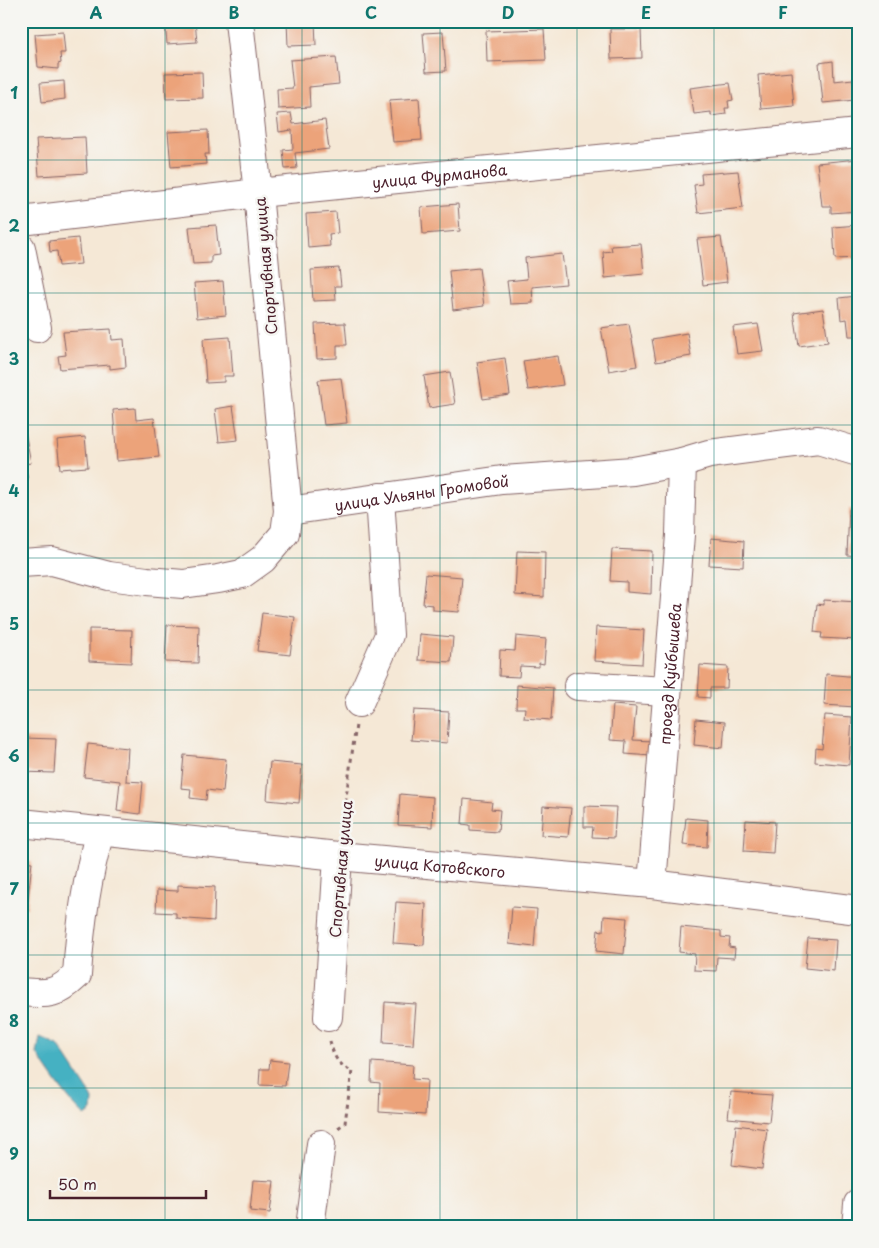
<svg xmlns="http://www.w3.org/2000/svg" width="879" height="1248" font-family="'Playpen Sans',sans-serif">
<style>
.water{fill:#45b1c2;stroke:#486876}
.building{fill:#eca37a}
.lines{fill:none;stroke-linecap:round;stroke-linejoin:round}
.minor-casing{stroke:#866567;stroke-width:30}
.path{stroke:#866567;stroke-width:3;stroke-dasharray:4 4;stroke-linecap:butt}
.minor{stroke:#fff;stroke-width:28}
.grid{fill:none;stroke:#0f766e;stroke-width:1;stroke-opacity:0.55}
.labels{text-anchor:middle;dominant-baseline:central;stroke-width:5;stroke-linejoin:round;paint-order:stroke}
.street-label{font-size:15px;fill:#4a1f2b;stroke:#f6f6f2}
.neatline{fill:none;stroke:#0f766e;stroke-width:2}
.grid-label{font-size:16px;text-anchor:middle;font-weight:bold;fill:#0f766e}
</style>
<rect width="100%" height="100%" fill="#f6f6f2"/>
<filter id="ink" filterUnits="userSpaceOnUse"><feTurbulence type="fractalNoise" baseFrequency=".02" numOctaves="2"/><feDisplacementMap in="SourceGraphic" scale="10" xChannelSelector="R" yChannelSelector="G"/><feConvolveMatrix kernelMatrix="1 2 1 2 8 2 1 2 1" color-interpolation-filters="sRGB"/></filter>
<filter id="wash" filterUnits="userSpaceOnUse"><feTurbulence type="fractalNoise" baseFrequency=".0096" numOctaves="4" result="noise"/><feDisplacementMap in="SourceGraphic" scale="20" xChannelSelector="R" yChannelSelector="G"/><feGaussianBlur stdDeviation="1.12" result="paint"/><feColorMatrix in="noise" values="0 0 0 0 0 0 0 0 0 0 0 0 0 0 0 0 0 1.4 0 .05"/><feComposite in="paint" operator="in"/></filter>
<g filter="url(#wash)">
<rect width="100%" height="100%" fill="#f5e8d6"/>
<path class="water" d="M40 1037 58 1045 89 1092 93 1100 92 1111 85 1116C69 1102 49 1072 37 1054Z"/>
<g id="blocks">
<path class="building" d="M165 21H195L197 42 167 44Z
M287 21H315L316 45 288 46Z
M544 29 546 60 487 62 486 31Z
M610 29H641L642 58 611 59Z
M63 32 65 53H60L61 63 58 64V69L38 67 35 34Z
M443 32 446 71 426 72 423 33Z
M336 57 339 84 309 87 310 107 278 109 277 89 293 88 290 60Z
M833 61 834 81 853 79 855 100 823 103 819 63Z
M202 72 203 98 166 99 165 73Z
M791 72 794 106 761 109 758 75Z
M64 81 65 99 42 102 40 83Z
M730 83 733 100 728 101 729 108H725L726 114 711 116V112L694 114 690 88Z
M419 98 422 140 393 142 389 100Z
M291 113 293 124 325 120 329 149 295 153 297 168 285 169 283 150 293 149 292 130 279 132 277 114Z
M208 130 209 154H205L206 164 171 167 168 132Z
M85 137 87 173 39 176 36 139Z
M858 159V211L831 213V206H822L817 163Z
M738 171 743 208 698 213 694 185 702 184 701 174Z
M458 204 460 231 423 234 421 207Z
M336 212 338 233 329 234 330 246 308 248 306 214Z
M216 225 219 255 211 256V263L193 264 189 227Z
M858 225V258L835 259 833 227Z
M721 237 727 282 703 285 697 239Z
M78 238 81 264 59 266 57 251 50 252 49 241Z
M641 244 644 274 605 278 603 252 612 251 611 246Z
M562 254 566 284 532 287 533 303 510 304 507 281 527 279 525 258Z
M339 268 341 286H335L336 300 313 301 311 270Z
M479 268 484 306 453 310 449 271Z
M223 281 226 315 197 318 194 283Z
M857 296 858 336H849L847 319 841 320 839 298Z
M823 309 828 342 799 346 794 313Z
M345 323 347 345H337V358L317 359 315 324Z
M629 324 637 366 609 371 601 328Z
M758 324 763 351 737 354 733 327Z
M111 329 112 340 124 339 126 367 110 369V365L60 369 58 356 66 355 63 332Z
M687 333 691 356 656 362 652 339Z
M230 337 233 376H224V382L206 383 203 339Z
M558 356 563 385 528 390 523 361Z
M505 358 510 395 483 399 477 362Z
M450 372 455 404 429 408 424 376Z
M341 378 347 423 324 425 318 380Z
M233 406 238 440 219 442 215 409Z
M135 408 136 420 154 418 159 457 117 461 113 410Z
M25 431 31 463 25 464 28 480 21 481V432Z
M85 437 88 467 60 469 57 440Z
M849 509H858V556L847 555Z
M711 538 744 541 743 567 709 565Z
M612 549 652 551 651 594 627 592V582L610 581Z
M517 551 545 552 544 597 515 595Z
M426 574 462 577 459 612 433 610V605L423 604Z
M824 600 858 602V640L821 638 822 633 814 632 817 604 824 605Z
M262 613 295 617 290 655 257 651Z
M167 625 199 626 198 663 165 662Z
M596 627 644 630 642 664 594 661Z
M89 629 132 630 131 663 89 661Z
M420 634 453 637 451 662 418 660Z
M516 636 546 639 544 664 539 663V667L520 666 519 677 499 676 500 650 515 651Z
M700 665 728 667 727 688H710V698L698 697Z
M826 674 858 677 856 707 824 705Z
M517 685 553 688 551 720 524 718 525 708H516Z
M613 705 636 707 633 740 652 741 651 756 625 754 626 741 610 740Z
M414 710 449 712 447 743 411 740Z
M825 715 852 717 849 765 815 762 816 748 822 749Z
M696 719 725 722 723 748 694 745Z
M23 738 56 739 54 773 21 772Z
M88 744 128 748 126 781 143 782 140 814 117 811 120 781 84 777Z
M184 755 226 759 223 792 207 790 206 800 190 798 191 789 181 788Z
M270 762 302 765 299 803 267 800Z
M400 794 433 797 432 827 398 825Z
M464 799 492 802 491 809 500 810 498 832 470 830V825L462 824Z
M543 806 571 808 568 837 541 835Z
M584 806 616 807 614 838 592 837 593 827H584Z
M686 818 708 820 707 847 683 845Z
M746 820 775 822 773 853 744 851Z
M21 861 32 862 27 908H21Z
M178 885 215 887 214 921 176 918V913L156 912 157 890 178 891Z
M396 902 426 904 424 945 393 943Z
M512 907 537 909 534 947 509 944Z
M604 916 627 918 624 954 596 951 598 930 603 931Z
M681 927 721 931V937L730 938 729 947 735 948 734 958 717 957 716 971 694 970 695 954 679 952Z
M808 938 836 940 834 971 805 968Z
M385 1002 416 1004 413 1045 383 1043Z
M270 1060 288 1062 285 1086 259 1085 260 1069H269Z
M372 1062 413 1065 412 1079 427 1080 425 1115 379 1112 380 1083 371 1082Z
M731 1092 772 1095 769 1122 728 1118Z
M736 1125 767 1129 762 1169 732 1165Z
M253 1180 274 1181 270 1213 250 1211Z"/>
</g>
</g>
<g filter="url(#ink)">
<use href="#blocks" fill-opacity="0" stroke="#866567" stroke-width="1"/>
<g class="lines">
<g class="minor-casing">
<g id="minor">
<path id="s1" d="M21 221 258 193 858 133"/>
<path d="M21 248 37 328"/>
<path id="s2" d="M288 511 502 480 633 471 682 462 709 454 818 440 858 452"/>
<path d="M21 563 52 561 109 576 147 581 183 584 218 579 242 574 263 559 285 533 288 511 258 193 239 21"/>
<path d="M578 686 667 691"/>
<path d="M359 703 389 635 380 497"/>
<path id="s3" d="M21 823 338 856 652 884 858 910"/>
<path id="s4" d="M652 884 680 535 682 462"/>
<path d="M21 992C49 995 57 994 77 975 80 926 86 880 100 832"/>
<path d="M328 1017 338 856"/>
<path d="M310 1227 321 1144"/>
<path d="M856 1227 858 1204"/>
</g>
</g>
<path class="path" d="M341 833 356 725
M330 1041C334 1057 337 1064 352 1071L345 1123 338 1128"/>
<use href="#minor" class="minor"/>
</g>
</g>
<path class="grid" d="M165 21V1227M302 21V1227M440 21V1227M577 21V1227M714 21V1227M21 160H858M21 293H858M21 425H858M21 558H858M21 690H858M21 823H858M21 955H858M21 1088H858"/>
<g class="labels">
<g class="street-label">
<text stroke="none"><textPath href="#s1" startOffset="421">улица Фурманова</textPath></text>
<text transform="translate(265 266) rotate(-95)">Спортивная улица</text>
<text stroke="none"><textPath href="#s2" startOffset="135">улица Ульяны Громовой</textPath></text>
<text stroke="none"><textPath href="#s4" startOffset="211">проезд Куйбышева</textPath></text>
<text stroke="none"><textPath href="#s3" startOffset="421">улица Котовского</textPath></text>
<text transform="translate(340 869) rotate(-85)">Спортивная улица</text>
</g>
</g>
<rect width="879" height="1248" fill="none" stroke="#f6f6f2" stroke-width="55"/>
<path d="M50 1190v8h156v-8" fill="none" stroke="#4a1f2b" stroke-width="2.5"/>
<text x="58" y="1190" font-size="15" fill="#4a1f2b" stroke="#f6f6f2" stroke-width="4" paint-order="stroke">50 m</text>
<rect x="28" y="28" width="824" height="1192" class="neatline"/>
<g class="grid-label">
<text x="96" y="19">A</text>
<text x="234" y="19">B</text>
<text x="371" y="19">C</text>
<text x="508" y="19">D</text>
<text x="646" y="19">E</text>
<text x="783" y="19">F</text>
<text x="14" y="99">1</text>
<text x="14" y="232">2</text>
<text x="14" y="365">3</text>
<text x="14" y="497">4</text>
<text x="14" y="630">5</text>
<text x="14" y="762">6</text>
<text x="14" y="895">7</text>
<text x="14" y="1027">8</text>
<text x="14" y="1160">9</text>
</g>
</svg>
